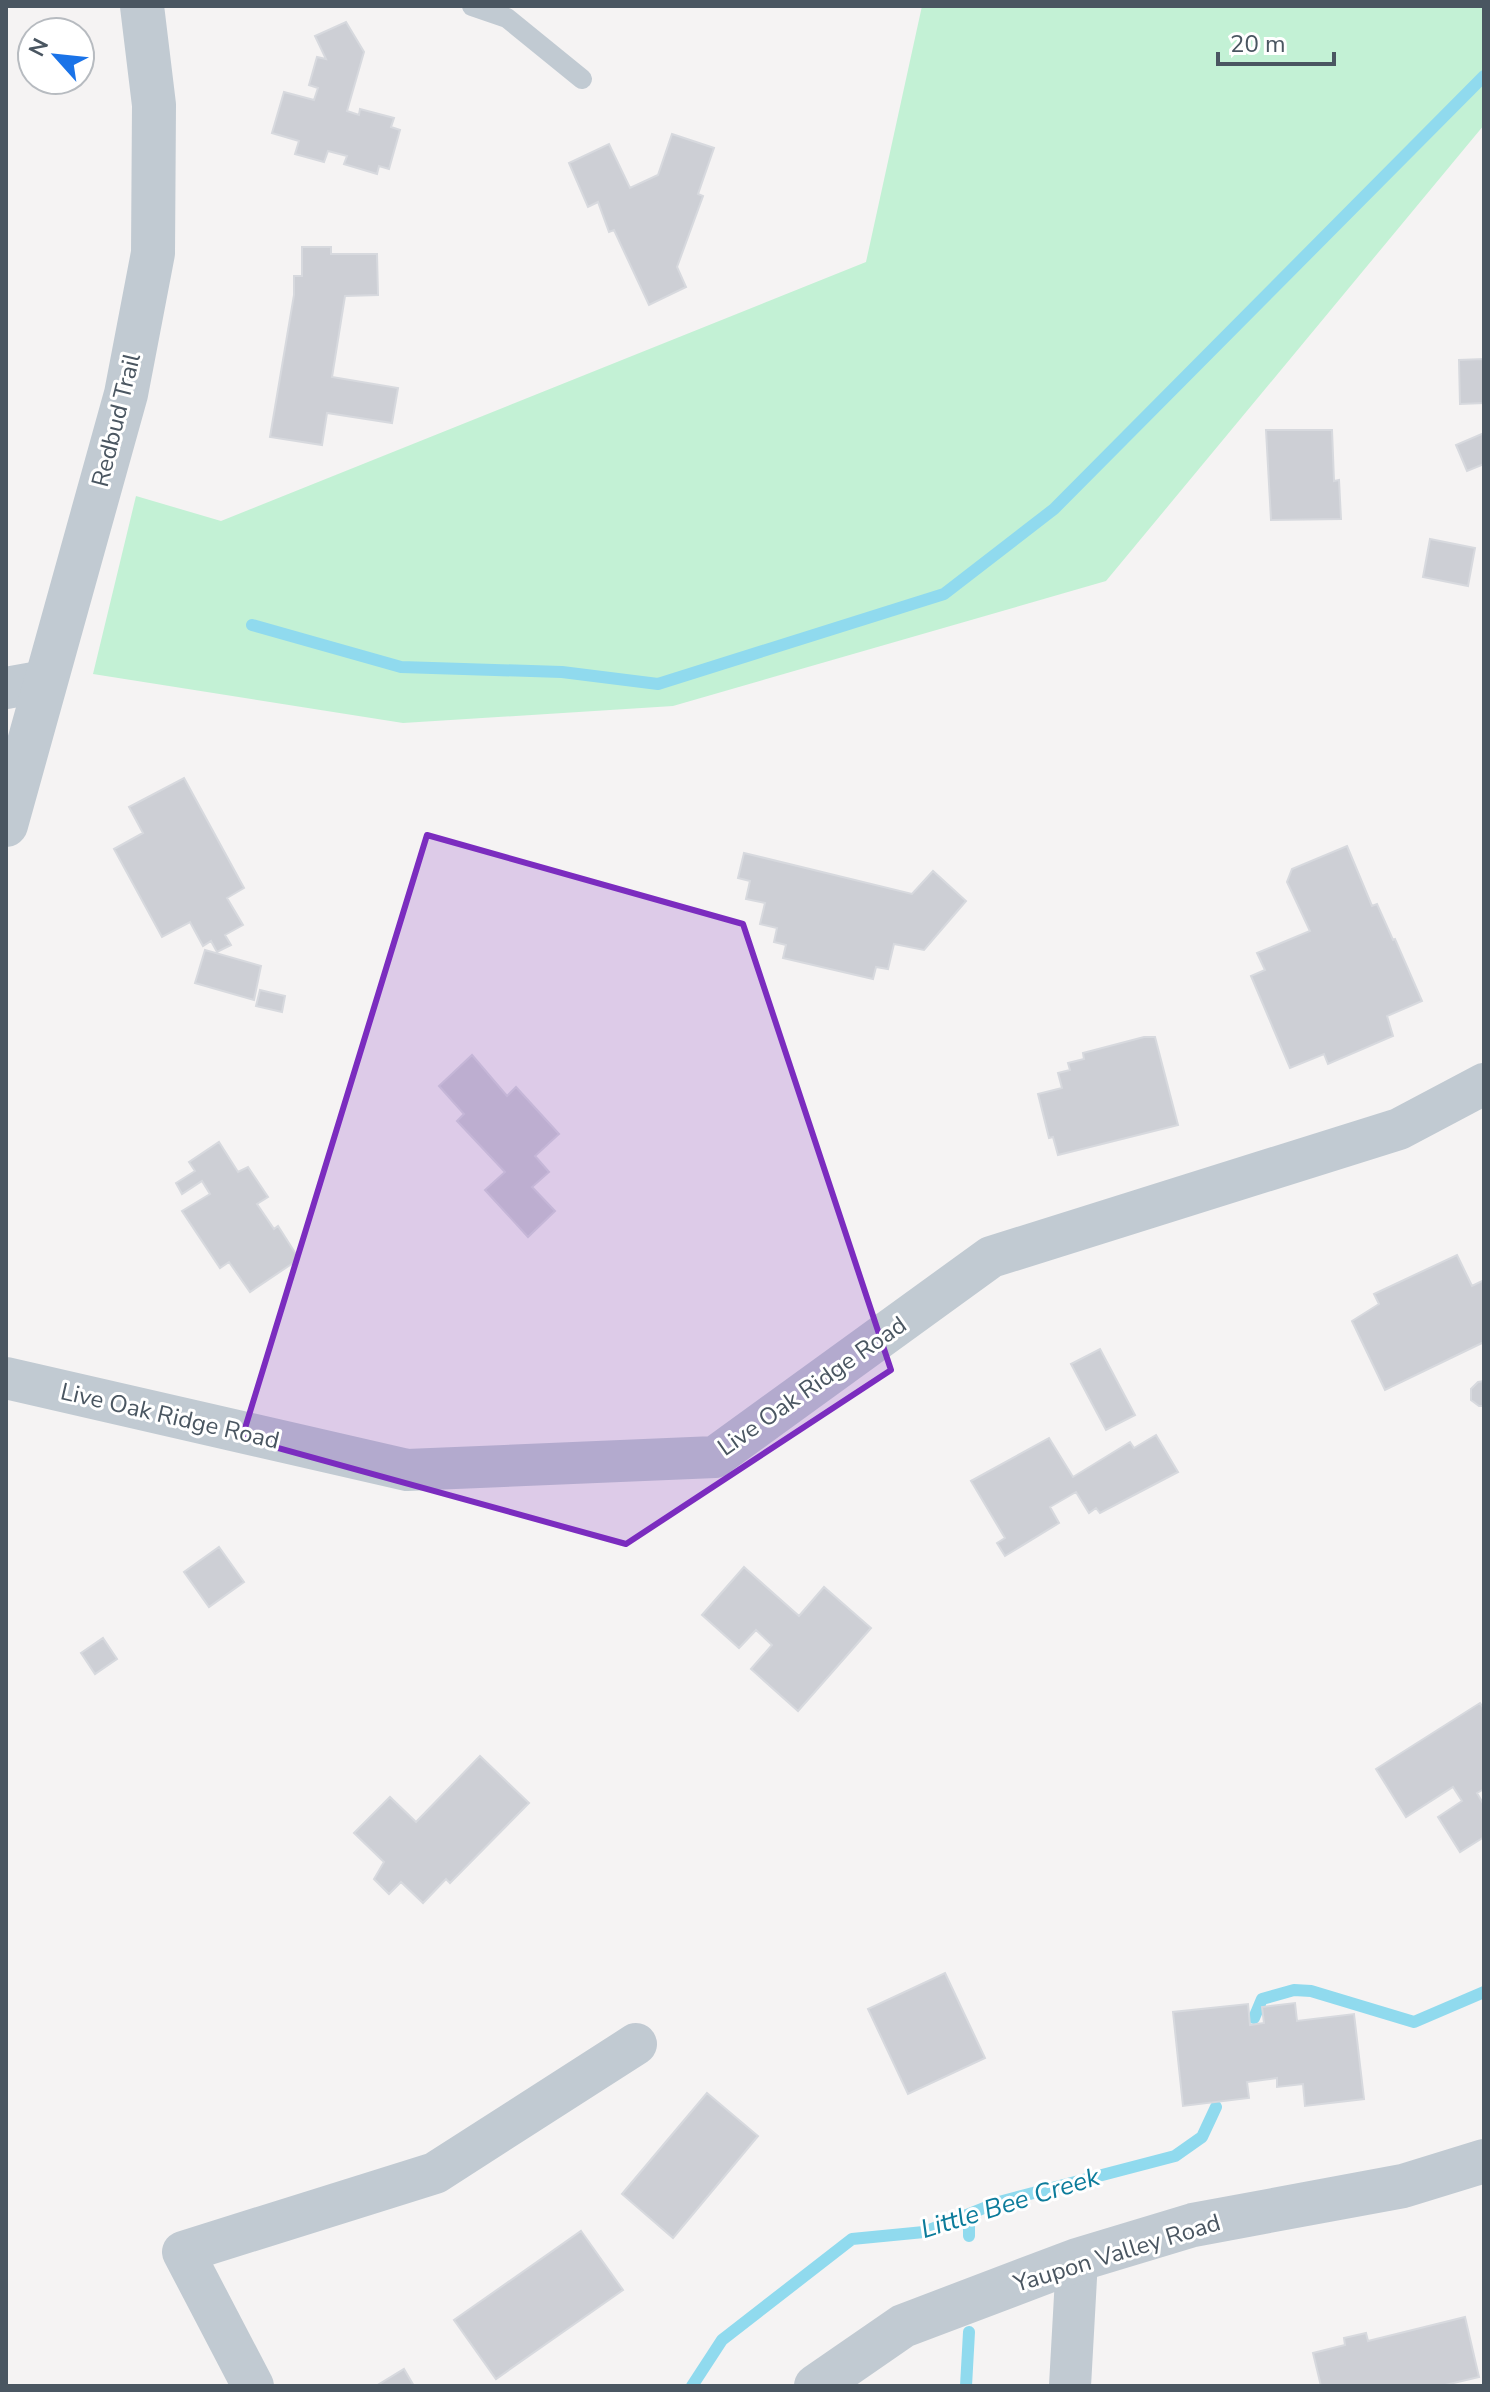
<svg xmlns="http://www.w3.org/2000/svg" width="1490" height="2392" font-family="'Nunito Sans',sans-serif">
<style>
.green{fill:#c3f1d5}
.lines{fill:none;stroke-linecap:round;stroke-linejoin:round}
.stream{stroke:#90daee;stroke-width:12}
.building{fill:#cdcfd5;stroke:#d7d9de;stroke-width:2}
.service{stroke:#c1cad2;stroke-width:20}
.minor{stroke:#c1cad2;stroke-width:42}
.tertiary{stroke:#c1cad2;stroke-width:44}
.marked{fill:#7b2cbf;fill-opacity:0.2;stroke:#7b2cbf;stroke-width:6;stroke-linejoin:round}
.labels{text-anchor:middle;dominant-baseline:central;stroke-width:6;stroke-linejoin:round;paint-order:stroke}
.street-label{font-size:24px;fill:#4a5661;stroke:#fff}
.water-label{font-size:26px;font-style:italic;fill:#0c7c9b;stroke:#fff}
</style>
<rect width="100%" height="100%" fill="#f5f3f3"/>
<path class="green" d="M922 6H1484V125L1106 581 673 706 403 723 93 674 136 496 221 521 866 262Z"/>
<g class="lines">
<path class="stream" d="M252 625 401 667 562 672 658 684 944 594 1054 509 1484 76
M1254 2018 1262 1999 1294 1990 1311 1991 1414 2022 1484 1992
M969 2236V2214
M692 2386 722 2340 852 2239 924 2232 999 2202 1175 2156 1202 2137 1216 2107
M966 2386 969 2332"/>
</g>
<path class="building" d="M346 22 364 52 347 111 359 115 360 109 394 118 391 127 400 130 389 169 379 166 377 174 344 164 347 156 328 151 324 162 295 154 299 141 272 133 284 92 314 100 318 88 309 85 317 57 326 59 315 36Z
M672 134 714 148 698 194 703 196 677 267 686 287 649 305 614 230 609 232 598 202 588 207 569 163 609 144 630 188 658 175Z
M302 247H331V254H377L378 295 345 296 332 377 398 388 392 423 327 413 322 445 270 437 294 295V276H302Z
M1484 359V403L1460 404 1459 360Z
M1266 430H1332L1334 481 1339 480 1341 519 1271 520Z
M1484 433V464L1467 471 1456 445Z
M1430 539 1475 548 1468 586 1423 577Z
M184 778 244 888 227 898 243 925 225 935 231 945 217 952 211 941 203 946 190 922 162 937 114 849 143 833 129 807Z
M1347 846 1372 906 1377 904 1393 940 1395 939 1422 1001 1387 1016 1393 1036 1328 1064 1324 1054 1290 1068 1251 976 1265 970 1257 953 1310 931 1287 882 1292 869Z
M744 853 912 894 933 871 966 901 924 950 894 944 888 969 876 967 873 979 783 958 786 945 774 942 777 928 760 924 765 903 746 899 750 881 738 878Z
M205 950 261 966 254 1000 195 983Z
M260 990 285 996 282 1012 256 1006Z
M1144 1037H1155L1178 1125 1058 1155 1053 1137 1049 1138 1038 1094 1062 1088 1058 1073 1070 1070 1068 1063 1084 1059 1083 1053Z
M472 1055 507 1096 516 1087 559 1134 535 1156 549 1172 532 1187 555 1211 528 1237 485 1190 505 1172 457 1121 464 1114 439 1086Z
M219 1142 238 1172 248 1167 268 1197 257 1204 274 1229 278 1226 299 1259 250 1292 229 1262 220 1268 182 1211 210 1194 202 1181 182 1194 176 1183 195 1171 189 1162Z
M1457 1255 1472 1286 1484 1280V1342L1385 1390 1352 1321 1379 1304 1374 1294Z
M1100 1349 1135 1415 1106 1430 1071 1364Z
M1484 1381V1406H1479L1471 1400V1389L1478 1382Z
M1156 1435 1178 1472 1100 1513 1096 1508 1089 1513 1076 1492 1050 1507 1059 1523 1005 1556 997 1543 1005 1538 971 1481 1049 1438 1073 1477 1130 1442 1134 1448Z
M219 1547 244 1582 209 1607 184 1572Z
M744 1567 799 1616 824 1587 871 1628 798 1711 751 1669 772 1645 756 1630 739 1648 702 1615Z
M103 1638 117 1659 95 1674 81 1653Z
M1480 1703 1484 1709V1789L1477 1793 1484 1805V1837L1460 1852 1438 1817 1462 1801 1453 1787 1406 1817 1376 1769Z
M480 1756 529 1803 450 1883 446 1879 423 1903 401 1882 389 1894 374 1879 384 1862 354 1833 390 1797 416 1822Z
M945 1973 985 2058 908 2094 868 2009Z
M1295 2003 1297 2021 1354 2014 1364 2099 1305 2106 1303 2084 1277 2087V2078L1247 2082 1249 2098 1183 2106 1173 2012 1248 2004 1250 2025 1264 2023 1262 2007Z
M707 2093 758 2136 673 2238 622 2194Z
M581 2231 623 2290 496 2379 454 2320Z
M1465 2317 1479 2377 1441 2386H1321L1313 2353 1345 2345 1344 2338 1366 2333 1368 2341Z
M404 2369 414 2386H376Z"/>
<g class="lines">
<path class="service" d="M472 6 507 18 582 79"/>
<path class="minor" d="M6 688 45 681
M6 1378 407 1470 715 1457 991 1257 1399 1129 1484 1084
M253 2386 183 2252 435 2173 636 2044
M1070 2386 1077 2260"/>
<path class="tertiary" d="M6 825 126 394 153 253 154 105 142 6
M816 2386 903 2326 1077 2260 1193 2225 1403 2186 1484 2161"/>
</g>
<path class="marked" d="M427 835 743 924 891 1370 626 1544 242 1438Z"/>
<g class="labels">
<g class="street-label">
<text transform="translate(116 420) rotate(-76)">Redbud Trail</text>
<text transform="translate(812 1386) rotate(-35)">Live Oak Ridge Road</text>
<text transform="translate(170 1416) rotate(13)">Live Oak Ridge Road</text>
<text transform="translate(1117 2253) rotate(-17)">Yaupon Valley Road</text>
</g>
<g class="water-label">
<text transform="translate(1010 2203) rotate(-17)">Little Bee Creek</text>
</g>
</g>
<rect width="1490" height="2392" fill="none" stroke="#4a5661" stroke-width="16"/>
<g transform="translate(56 56) rotate(297)"><circle r="38" fill="#ffffff" stroke="#b7bbc0" stroke-width="2"/>
<path d="M0-6L14 30L0 20L-14 30Z" fill="#1a73e8"/>
<text y="-12" font-size="22" font-weight="bold" text-anchor="middle" fill="#4a5661">N</text>
</g>
<path d="M1218 52v12h116v-12" fill="none" stroke="#4a5661" stroke-width="4"/>
<text x="1230" y="52" font-size="24" fill="#4a5661" stroke="#ffffff" stroke-width="6" paint-order="stroke">20 m</text>
</svg>
